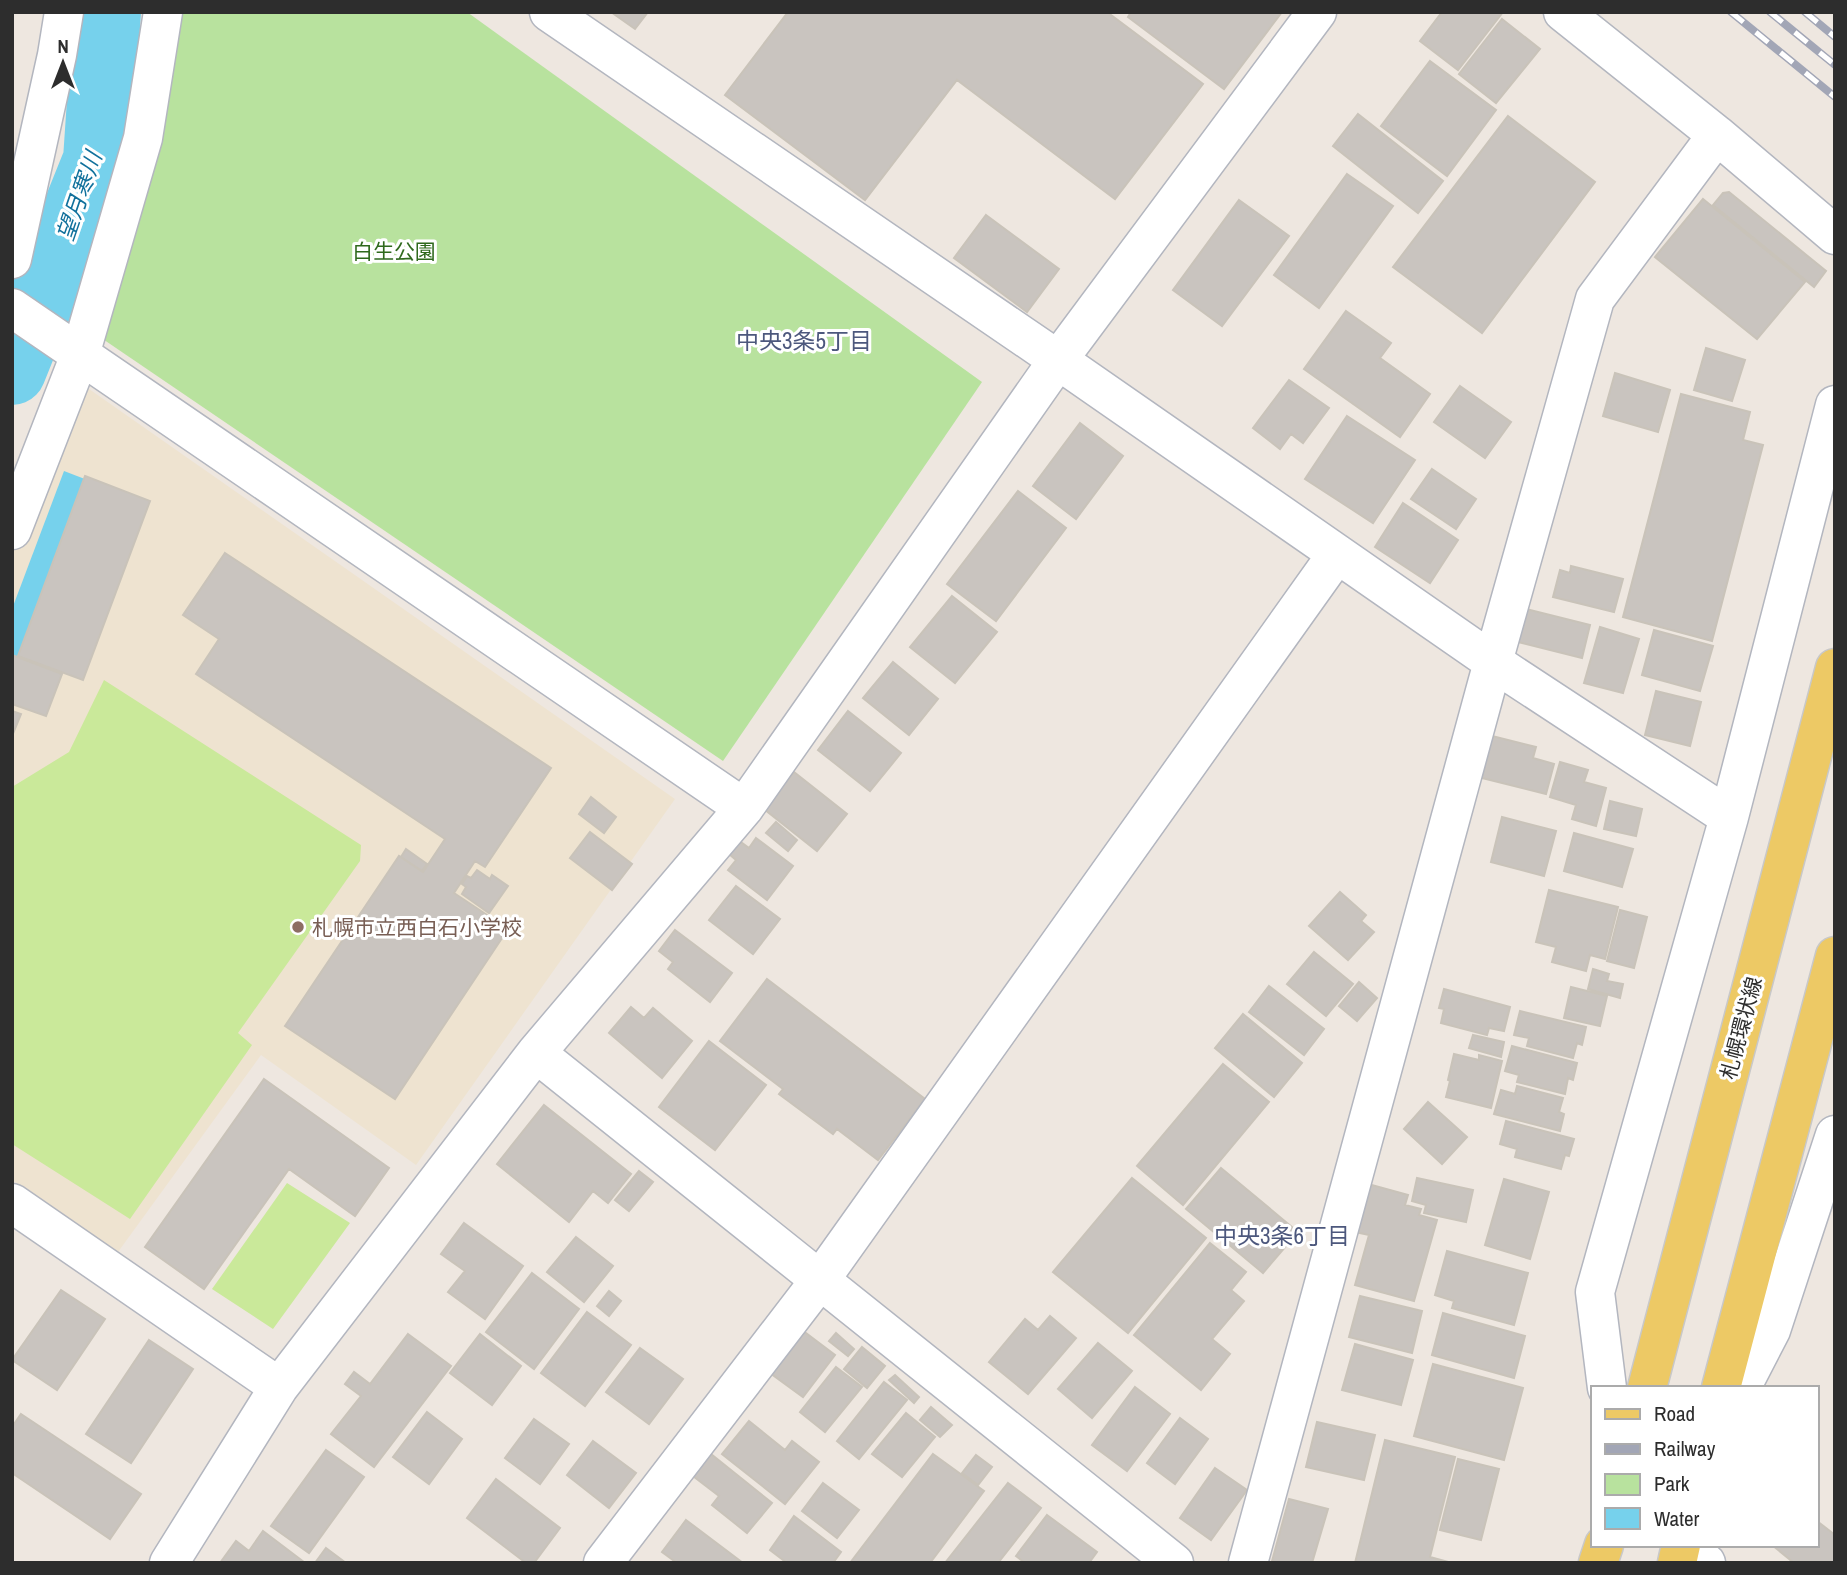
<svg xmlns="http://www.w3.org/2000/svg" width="1847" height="1575" font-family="'Archivo Narrow','Noto Sans JP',sans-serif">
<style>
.education{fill:#eee3d0}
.green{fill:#b8e29e}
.pitch{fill:#cae99a}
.water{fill:#76d1ec}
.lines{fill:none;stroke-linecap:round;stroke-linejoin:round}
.river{stroke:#76d1ec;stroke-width:68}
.building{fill:#c9c4bf;stroke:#c9c3b9;stroke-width:2}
.minor-casing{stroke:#b3b6bf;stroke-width:41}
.primary-casing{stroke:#c8c8c8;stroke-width:41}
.minor{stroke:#fff;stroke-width:38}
.primary{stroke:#edc965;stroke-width:38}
.rail-casing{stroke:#a2a6b6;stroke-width:8}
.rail{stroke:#fff;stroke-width:5;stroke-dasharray:16;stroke-linecap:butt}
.education-dot{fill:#8d6e63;stroke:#fff;stroke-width:2.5}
.labels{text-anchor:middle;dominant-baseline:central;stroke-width:6;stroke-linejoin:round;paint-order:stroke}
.park-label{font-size:21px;fill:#2f691d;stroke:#fff}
.education-label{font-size:21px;fill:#785e54;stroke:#fff;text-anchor:start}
.street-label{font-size:21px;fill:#2d2d2d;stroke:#fff}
.water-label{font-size:23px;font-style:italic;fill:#11719c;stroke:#fff}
.neighbourhood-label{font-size:23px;fill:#4d587d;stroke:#fff}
</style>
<rect width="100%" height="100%" fill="#eee7e0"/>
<path class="education" d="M70 388 89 389 675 799 416 1165 261 1055 118 1252 12 1180V536Z"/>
<path class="green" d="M166 12H467L982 382 723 761 91 331Z"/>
<path class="pitch" d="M104 680 361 845 360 861 238 1033 252 1045 130 1219 12 1144V787L69 752Z
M287 1183 350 1223 273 1329 212 1289Z"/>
<path class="water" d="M64 471 129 496 62 674 12 655V609Z"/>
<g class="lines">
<path class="river" d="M12 371 97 160 107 12"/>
</g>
<path class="building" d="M611 12H648L635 29Z
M788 12H1107L1203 84 1115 199 957 80 865 200 725 95Z
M1131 12H1282L1224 89 1128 17Z
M1442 12H1503L1458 70 1420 41Z
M1502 19 1540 49 1496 103 1459 74Z
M1430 61 1496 110 1447 176 1381 126Z
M1358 114 1443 181 1418 213 1333 146Z
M1508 116 1595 182 1482 333 1393 267Z
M1347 174 1393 206 1319 308 1274 275Z
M1729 192 1826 271 1814 287 1713 205 1723 193Z
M1703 199 1805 282 1757 339 1655 257Z
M1239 200 1289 236 1222 326 1173 290Z
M986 215 1059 269 1027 312 954 258Z
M1346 311 1391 343 1380 358 1430 394 1400 437 1304 369Z
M1706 348 1745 360 1732 401 1694 390Z
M1615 373 1670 390 1658 432 1603 416Z
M1289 380 1329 408 1303 443 1291 434 1280 449 1253 428Z
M1460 386 1511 422 1485 458 1434 422Z
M1681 394 1750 412 1743 440 1763 445 1712 641 1623 617Z
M1347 416 1415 460 1373 523 1305 479Z
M1080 423 1123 456 1076 519 1033 486Z
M1432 469 1476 499 1456 529 1411 499Z
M85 476 150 501 83 680 18 656Z
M1018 491 1066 528 996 621 947 584Z
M1403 503 1458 540 1430 583 1375 547Z
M225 553 551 768 485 867 475 861 454 893 508 929 395 1099 285 1026 399 856 423 872 445 839 196 674 219 639 183 615Z
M1571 566 1623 579 1614 612 1553 597 1560 570 1570 573Z
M952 596 997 632 955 683 910 647Z
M1526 609 1590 625 1582 658 1518 642Z
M1600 627 1639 639 1623 693 1584 683Z
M1654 630 1713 646 1700 691 1642 675Z
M12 655 62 674 46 716 12 704Z
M893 662 938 699 909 735 863 698Z
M1656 691 1701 702 1690 746 1645 735Z
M12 711 21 714 12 736Z
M848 711 901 753 870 791 818 750Z
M1492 736 1536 747 1533 758 1554 764 1546 794 1482 778Z
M1560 762 1588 770 1584 782 1606 788 1596 826 1572 819 1576 805 1550 797Z
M794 772 847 814 817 851 764 809Z
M591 797 616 817 604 833 579 814Z
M1610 801 1642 809 1636 836 1604 829Z
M1502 817 1556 831 1544 876 1491 862Z
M776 822 797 840 788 851 766 833Z
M590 832 632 864 612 890 570 858Z
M1574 833 1633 849 1622 887 1564 871Z
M756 838 793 866 767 900 728 870 736 860 728 853 738 840 749 848Z
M406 849 427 864 422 871 401 857Z
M477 870 490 879 492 875 508 886 489 913 462 894 466 887 462 884 467 876 471 878Z
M736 886 780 919 753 954 709 920Z
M1549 890 1618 907 1605 959 1590 955 1586 971 1552 962 1556 947 1536 942Z
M1340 892 1366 915 1361 921 1374 932 1348 960 1309 926Z
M1620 910 1647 917 1634 968 1607 961Z
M675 930 732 973 710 1002 668 969 673 962 659 951Z
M1314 952 1353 984 1326 1016 1287 984Z
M1593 969 1609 974 1607 981 1623 984 1620 998 1588 989Z
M767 979 925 1099 878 1160 837 1129 833 1134 779 1094 783 1089 720 1041Z
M1359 982 1377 998 1357 1021 1339 1006Z
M1269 986 1324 1029 1304 1055 1249 1012Z
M1571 987 1607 996 1600 1026 1564 1018Z
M1444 989 1510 1007 1504 1031 1489 1028 1487 1035 1441 1023 1444 1009 1439 1008Z
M631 1007 644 1018 653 1008 692 1041 662 1078 609 1033Z
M1520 1011 1586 1027 1582 1045 1577 1043 1573 1058 1527 1046 1529 1038 1514 1035Z
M1243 1014 1302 1063 1274 1097 1215 1048Z
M1473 1035 1504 1042 1501 1057 1469 1048Z
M709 1041 766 1085 715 1150 659 1107Z
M1512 1046 1577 1063 1573 1080 1568 1078 1565 1094 1517 1082 1519 1075 1505 1071Z
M1454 1054 1479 1060V1055L1502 1061 1491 1108 1446 1097 1450 1081 1448 1080Z
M1223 1064 1269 1102 1183 1205 1137 1166Z
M264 1079 389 1168 355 1216 289 1169 204 1289 145 1247Z
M1517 1086 1563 1098 1559 1112 1564 1114 1560 1131 1494 1114 1501 1090 1515 1094Z
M1428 1102 1467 1137 1442 1164 1404 1129Z
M544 1105 631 1174 608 1203 593 1191 569 1222 497 1164Z
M1506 1121 1574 1139 1569 1156 1565 1155 1561 1169 1515 1157 1517 1149 1500 1144Z
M1221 1168 1298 1232 1263 1273 1186 1209Z
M639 1171 653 1182 629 1211 615 1200Z
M1132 1178 1206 1238 1128 1333 1053 1272Z
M1417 1178 1473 1190 1466 1222 1424 1213 1426 1205 1412 1201Z
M1504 1179 1549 1192 1530 1259 1485 1245Z
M1368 1184 1408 1195 1405 1205 1421 1209 1419 1215 1437 1220 1414 1301 1355 1285 1369 1235 1355 1232Z
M464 1223 523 1266 485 1319 448 1292 465 1271 441 1254Z
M576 1237 613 1266 584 1302 547 1272Z
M1210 1243 1246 1272 1231 1290 1244 1301 1212 1339 1230 1354 1201 1390 1134 1335Z
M1447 1251 1528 1273 1514 1325 1452 1308 1454 1301 1435 1295Z
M532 1273 579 1309 534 1369 486 1332Z
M61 1290 105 1319 57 1390 12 1360Z
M609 1291 621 1301 609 1316 597 1306Z
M1360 1296 1422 1311 1412 1353 1349 1337Z
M587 1312 631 1345 585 1406 541 1373Z
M1443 1313 1525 1336 1514 1378 1432 1355Z
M1050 1316 1076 1338 1028 1394 989 1362 1025 1319 1038 1330Z
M802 1330 835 1355 803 1397 770 1373Z
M836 1333 854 1349 848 1356 829 1341Z
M408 1334 451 1366 374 1467 331 1434 361 1396 345 1384 354 1372 370 1384Z
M480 1334 521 1366 492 1405 450 1373Z
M149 1340 193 1369 131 1463 86 1434Z
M1098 1343 1132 1371 1092 1418 1058 1389Z
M1355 1344 1413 1360 1401 1405 1342 1390Z
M862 1347 885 1366 867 1388 844 1369Z
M640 1348 683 1379 649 1424 606 1392Z
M1433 1364 1523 1388 1504 1460 1414 1436Z
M836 1367 862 1387 825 1432 800 1412Z
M895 1375 919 1397 914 1403 889 1380Z
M884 1382 907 1400 859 1459 837 1441Z
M1135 1387 1170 1414 1127 1471 1092 1445Z
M931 1407 952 1425 940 1437 920 1420Z
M427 1412 462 1439 429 1484 393 1457Z
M906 1413 935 1437 902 1477 872 1454Z
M21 1414 141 1494 110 1539 12 1473V1427Z
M1180 1418 1208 1439 1175 1484 1147 1463Z
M534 1419 569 1444 540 1484 505 1458Z
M749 1421 785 1450 792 1441 819 1462 785 1504 722 1454Z
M1317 1422 1375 1435 1364 1480 1306 1467Z
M1385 1440 1455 1457 1430 1557 1452 1563H1355Z
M593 1441 636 1473 609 1508 567 1475Z
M326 1450 364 1477 309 1553 271 1526Z
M711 1454 772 1503 747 1533 712 1505 719 1496 693 1476Z
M933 1454 984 1491 930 1563H850Z
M976 1455 992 1467 978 1485 962 1473Z
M1458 1459 1499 1469 1481 1540 1440 1530Z
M1215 1468 1247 1490 1211 1540 1180 1518Z
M496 1479 560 1528 534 1563H526L467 1518Z
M823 1483 859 1510 837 1538 802 1511Z
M1008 1483 1041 1508 998 1563H945Z
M1289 1499 1328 1509 1312 1563H1278L1272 1561Z
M1047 1515 1097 1552 1089 1563H1025L1016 1556Z
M794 1516 841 1552 833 1563H787L770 1550Z
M686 1520 743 1563H677L662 1552Z
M1817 1521 1835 1535V1560L1833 1563H1794L1772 1545H1817Z
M263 1531 304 1562 303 1563H220L236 1541 249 1551Z
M326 1548 346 1563H315Z"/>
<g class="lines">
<g class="minor-casing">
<path id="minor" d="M549 12 1058 360 1493 662 1729 817
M1563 12 1717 135 1835 235
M12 259 57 55 64 12
M12 308 744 808
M12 530 80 355 143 138 163 12
M536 1053 1174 1563
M12 1203 279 1387
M1607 1388 1595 1292 1729 817 1835 405
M1741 1388 1771 1330 1835 1135
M1683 1545 1706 1563
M169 1563 279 1387 536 1053 744 808 1058 360 1317 12
M603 1563 820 1280 1337 554
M1248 1563 1493 662 1595 299 1717 135"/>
</g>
<g class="primary-casing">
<path id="primary" d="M1647 1388 1835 668
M1721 1388 1835 956
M1598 1563 1604 1545
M1677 1563 1681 1545"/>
</g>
<use href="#minor" class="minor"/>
<use href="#primary" class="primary"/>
<g class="rail-casing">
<path id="rail" d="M1731 12 1835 97
M1770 12 1835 65
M1805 12 1835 37"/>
</g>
<use href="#rail" class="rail"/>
</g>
<circle class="education-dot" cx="298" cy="927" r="7"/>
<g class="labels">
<g class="park-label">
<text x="394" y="251">白生公園</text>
</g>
<g class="education-label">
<text x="312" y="927">札幌市立西白石小学校</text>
</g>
<g class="street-label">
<text transform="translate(1741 1028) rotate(-75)">札幌環状線</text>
</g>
<g class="water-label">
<text transform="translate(79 196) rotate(-71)">望月寒川</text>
</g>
<g class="neighbourhood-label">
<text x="804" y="340">中央3条5丁目</text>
<text x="1282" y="1235">中央3条6丁目</text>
</g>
</g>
<rect width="1847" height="1575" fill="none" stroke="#2d2d2d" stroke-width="28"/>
<rect x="1591" y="1386" width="228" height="161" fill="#ffffff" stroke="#ababab" stroke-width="2"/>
<rect x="1605" y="1409" width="35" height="10" fill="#edc965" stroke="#ababab" stroke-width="2"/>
<text x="1654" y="1421" font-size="21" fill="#2d2d2d">Road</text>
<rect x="1605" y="1444" width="35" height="10" fill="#a2a6b6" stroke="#ababab" stroke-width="2"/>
<text x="1654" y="1456" font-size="21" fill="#2d2d2d">Railway</text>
<rect x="1605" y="1474" width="35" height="21" fill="#b8e29e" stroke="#ababab" stroke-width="2"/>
<text x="1654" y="1491" font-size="21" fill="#2d2d2d">Park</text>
<rect x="1605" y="1508" width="35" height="21" fill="#76d1ec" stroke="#ababab" stroke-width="2"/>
<text x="1654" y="1526" font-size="21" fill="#2d2d2d">Water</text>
<g transform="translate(63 63)" stroke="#ffffff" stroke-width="5" paint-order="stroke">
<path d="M0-5L12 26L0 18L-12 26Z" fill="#2d2d2d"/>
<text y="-10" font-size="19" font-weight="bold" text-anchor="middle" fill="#2d2d2d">N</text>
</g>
</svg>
